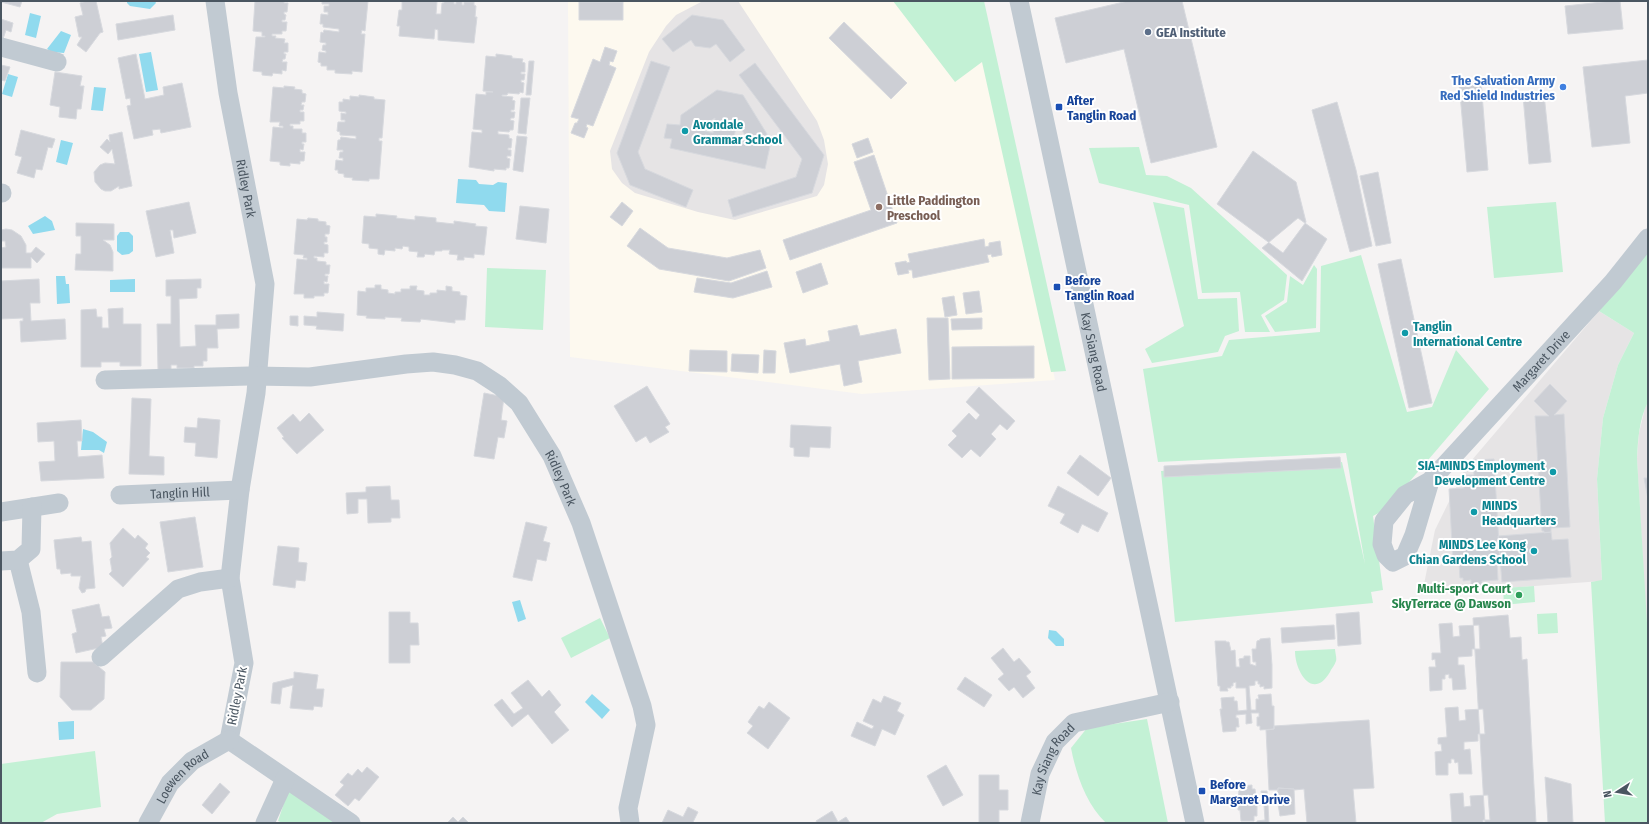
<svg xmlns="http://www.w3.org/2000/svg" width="1649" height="824" font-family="'Fira Sans Condensed',sans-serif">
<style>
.commercial{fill:#fdf9ef}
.education{fill:#e6e4e5}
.green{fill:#c3f1d5}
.water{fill:#90daee}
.building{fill:#cdcfd5;stroke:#d7d9de;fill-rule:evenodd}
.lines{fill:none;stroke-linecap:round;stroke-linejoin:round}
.minor{stroke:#c1cad2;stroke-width:19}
.service-dot{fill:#5c6f8a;stroke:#fff;stroke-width:1.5}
.shop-dot{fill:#3f7fe0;stroke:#fff;stroke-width:1.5}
.transit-dot{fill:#1a4fb4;stroke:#fff;stroke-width:1.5}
.culture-dot{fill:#0f9aa8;stroke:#fff;stroke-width:1.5}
.education-dot{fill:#8d6e63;stroke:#fff;stroke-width:1.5}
.leisure-dot{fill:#2e9e5b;stroke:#fff;stroke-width:1.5}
.labels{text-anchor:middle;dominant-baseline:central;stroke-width:4;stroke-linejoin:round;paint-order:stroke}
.service-label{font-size:13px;font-weight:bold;fill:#4e5e75;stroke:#fff;text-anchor:start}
.shop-label{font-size:13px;font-weight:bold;fill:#366cbe;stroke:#fff;text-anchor:end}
.transit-label{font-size:13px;font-weight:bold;fill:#164399;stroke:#fff;text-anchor:start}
.culture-label{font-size:13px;font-weight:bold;fill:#0d838f;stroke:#fff;text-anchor:start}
.street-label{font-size:13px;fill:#4a5661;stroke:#fff}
.education-label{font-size:13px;font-weight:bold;fill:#785e54;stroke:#fff;text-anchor:start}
.leisure-label{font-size:13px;font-weight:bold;fill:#27864d;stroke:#fff;text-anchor:end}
</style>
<rect width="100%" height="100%" fill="#f5f3f3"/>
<path class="commercial" d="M568 1H977L1055 380 862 394 570 357Z"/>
<path class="education" d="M714 1H738L817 121 824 140 828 164 824 185 817 196 735 220 698 212 635 193 622 183 612 169 610 151 649 52 666 26 676 15 701 2Z
M1599 311 1634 333 1618 365 1603 418 1597 479 1602 581 1422 594 1435 530 1466 467Z
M1648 402V620H1646L1637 458 1639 433 1645 408Z"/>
<path class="green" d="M893 1H984L1066 371 1051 372 982 62 955 82Z
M1139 147 1146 175 1167 176 1191 188 1287 275 1284 300 1261 315 1270 332H1245L1240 292 1202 293 1189 205 1099 183 1089 148Z
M1153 202 1184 208 1198 299 1237 298 1239 331 1225 336 1218 352 1152 363 1145 349 1184 326Z
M1556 202 1563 272 1494 278 1487 207Z
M1648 251V402C1639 419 1638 440 1637 458L1648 639V823H1605L1591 582 1602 580 1597 479 1603 418 1618 365 1634 333 1599 311Z
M1361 255 1407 412 1432 407 1456 350 1489 389 1386 509 1373 516 1383 590 1371 592 1373 603 1175 622 1161 471 1342 462 1365 564 1346 453 1158 462 1143 369 1222 356 1229 340 1320 332 1321 266Z
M1314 265 1317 269 1316 328 1275 332 1265 316 1287 302 1290 276 1303 285Z
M487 268 546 270 543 330 485 327Z
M1534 586 1535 602 1504 605 1503 588Z
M1557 613 1558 633 1538 634 1537 614Z
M600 618 610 638 571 658 561 638Z
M1335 649C1335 652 1337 658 1336 661 1335 665 1331 669 1330 672 1313 701 1295 672 1295 651Z
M1147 719 1168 823H1106C1086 804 1076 774 1071 748L1087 728Z
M95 751 101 807 57 814 41 823H1V764Z
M289 788 341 823H283L278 821Z"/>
<path class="water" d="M127 1H155L156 3 150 9 130 6 127 3Z
M30 13 41 16 36 38 25 35Z
M61 31 71 35 64 53 52 52 47 49Z
M151 52 158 90 146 92 139 54Z
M8 74 18 77 12 97 2 94Z
M94 87 106 88 103 111 91 110Z
M61 140 73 143 67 165 56 162Z
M458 179 476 180 479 184 493 185 498 182 507 183 505 212 489 211 484 205 456 203Z
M45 216 52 221 55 230 33 234 28 226Z
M120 232H129L133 236V251L129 254 122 255 117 251V236Z
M56 276H65L66 284H69L70 303 57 304Z
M135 279V292H110V280Z
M83 429 93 432 107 442 104 453 99 450H81Z
M520 600 526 619 518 622 512 602Z
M1049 630 1056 631 1064 639V646H1056L1048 638Z
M592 694 610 710 602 719 585 702Z
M74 721V739L59 740 58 722Z"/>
<path class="building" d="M1 1H22L20 7 1 2V3Z
M87 1H96L103 32 100 33 86 52 77 45 82 37H79L75 17 83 15 80 3Z
M255 1H284V3H288L287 12H284V14L286 15 285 20H282V22H287L286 31H282V34H272V36H276L275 38 285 39 284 43H288V52H284V54H286L285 59H283L282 62H287L286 71 282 70V74L273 73 272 76 262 75V72L253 71 256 37H265V36H262V32L253 31Z
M322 1H368L365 31 362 30 361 34H365L362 72 352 71V74L335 73V70H327V66H321V63L318 62 319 52 326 53V51L322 50 323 45H326V43L320 42 321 32 323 33 324 30 339 32V29L323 27V24H320L321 14 328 15V12H324V6H329V4H322Z
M402 1H435L437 2 436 14H441L442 3H444V1H454V4H456V1H462V5H464V2H474V5L476 6 475 17H477L474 43 438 40V30L435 29 434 39 399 36 400 26H397L399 10H402Z
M1128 1H1182L1217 147 1151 163 1124 49 1066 63 1055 18Z
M1612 1H1620L1623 29 1568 34 1565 6Z
M579 2H623V20H579Z
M173 15 175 30 118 40 116 24Z
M692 15 723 20 745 50 730 62 716 44 710 48 695 46 691 40 673 52 662 39Z
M1 19 13 23 11 32 6 30 2 42 1 41Z
M844 22 907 83 891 99 829 38Z
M605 47 617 51 613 62 610 61 609 65 616 68 593 126 587 124 586 127 588 128 584 138 571 133 575 123H577L579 119 571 117 593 59 600 62Z
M136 54 145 99 164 95 163 87 182 83 191 127 161 133 160 129 152 130 153 135 134 139 127 106 131 105 130 98 126 99 118 58Z
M496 54 512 56V58L523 59 522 62 525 63V72H521V74H525L524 80H521V82L524 83 523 93 520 92 519 94 508 93 507 95H502V96L513 97 512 100 515 101 514 110H511V112H515L514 118H511L510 120 514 121 513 130H510L509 132 498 131V134L509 135V138L512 139 511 148H508V150H511V156H507V158L510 159 509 168H506V170L494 169V171L469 167 472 132 482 133V130L473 129 476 94 486 95V92H493L483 91 486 56 496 57Z
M1648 60V93L1625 96 1630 143 1592 147 1583 67Z
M529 61H534L531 95H526Z
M651 61 670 67 638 152 645 169 693 190 686 207 630 185 617 153Z
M755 63 824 155 812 193 733 217 728 200 796 177 802 159 739 75Z
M1 65 10 67 5 81 1 80Z
M55 72 82 76 80 86H84L81 109H77L76 119 59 117 60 107 50 105Z
M1481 81 1488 170 1467 172 1459 83Z
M284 86 295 87 294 89 302 90V93L306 94 305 102H302L301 105H304L303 110H300V112H304V121H300V124H290V126H293V129H302V133H306V142H302V144H304L303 150 300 149V152H305L304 161H300V164L290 163V166L280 165V162L270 161 273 127 283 128V126H279L280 122H270L273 87 284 88Z
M717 90 743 95 767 134 765 144 770 146 765 169 670 148 672 139 664 138 667 124 680 125 681 115ZM715 118 713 133 698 129ZM737 122 748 140 734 137Z
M1544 94 1551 162 1529 164 1523 96Z
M359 95 374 97V99L385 100 382 138H379V141H382L379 179H369V181L352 180 353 178 344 177V174L338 173V170H335L336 160 343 161V158H339L340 152H343V150H337L338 140H340L341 137 356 139V136L340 135V132L337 131 338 122H345V120H341V113L346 114V112L339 111V102H343V99L350 100V96L359 97Z
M521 98H530L526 134 518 133Z
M1337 102 1356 170 1372 246 1350 252 1312 110Z
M21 130 55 139 52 148 48 147 42 170 36 169 34 178 17 173 22 157 15 155Z
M122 132 132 186 119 189V186L111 191H105L101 189 95 182 94 172 100 165 105 163 115 164 112 149 108 154 100 147 107 139 110 142 109 135Z
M517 136 527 137 523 172 513 170Z
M868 138 873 152 857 158 852 144Z
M1253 151 1296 182 1306 222 1283 253 1217 204Z
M874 155 897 223 790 260 783 240 871 210 854 162Z
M1378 172 1391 243 1376 246 1360 176Z
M189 202 196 233 174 238 173 230H170L174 253 156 257 146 211Z
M622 202 633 211 622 226 610 217Z
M520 206 549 209 546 243 516 239Z
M376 214 397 216 396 218 415 220V216L436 218V222L454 224V221L476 224 475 226 487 227 484 255 474 254V258L464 257V260H457L458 255 449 254 450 250H442V251H435L434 255 425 254 424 257H417L418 252 409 251V247L403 246 402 249 395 248V251L385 250 384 255 378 254V249L369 248V244L362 243 364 216 376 217Z
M308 218 318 219V221L326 222V225L330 226 329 234H325V237H327V242H324V244L328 245V253H324V257L314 256V258H317V261L326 262V265H330L329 274H325V276H328L327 282 324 281V284H329L328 293H324V296H314V298H304V294H294L297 259 307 260V258H303L304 255 294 254 297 219 307 220Z
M1298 218 1327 239 1302 281 1262 248Z
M76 223 114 224V240H103L110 245 113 252V271L75 270 76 254H81V236H76Z
M640 228 668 248 727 258 760 250 766 268 729 281 659 269 627 246Z
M6 229 12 230 21 236 26 245V253H31L36 247 45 254 37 263 31 257V268H1V248L6 247 5 241H1V230Z
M984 239 985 247 989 246V243L1000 241 1002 255 992 257 991 254 987 255 989 262 913 278 912 270H908L909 273 898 275 895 263 906 261 907 263 910 262 908 254Z
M1401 259 1432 403 1409 408 1378 264Z
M821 263 828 284 803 293 796 272Z
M767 271 772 287 733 298 694 292 697 278 731 283Z
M39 279 40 303H30L31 321 65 319 66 339 21 342 20 321H23V318L1 319V281Z
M201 279V288H197V298L179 299 180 347 196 346 195 325H216V315L239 314V328L217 329 218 348H207V361H203V366H194V368H177V365H171V370H158L157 324H171V296H166V280Z
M375 285H381V289L388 290V293L395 294V292H401V289H410V286H417L416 290 424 291V295H430V293H437V290L446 291V286L452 287V291L460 292V295L467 296 465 320H455V323L421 319 420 322 401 321 402 318 385 317V319L366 318 367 316 357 315 358 291 366 292V288H375Z
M979 291 982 312 966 314 963 293Z
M954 296 957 315 945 317 942 298Z
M123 308V324H141V366H120V362H101V367H81V310L96 309 97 317H102V328H109L108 309Z
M317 312 344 314 343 331 316 329 317 326 304 325V316L317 317Z
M290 316H298V326L290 325Z
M927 318H948L950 379 929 380Z
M982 318V329L952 330 951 319Z
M857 325 860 336 896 329 901 353 858 361 862 382 844 386 840 364 790 373 784 343 805 339 806 346 830 341 828 331Z
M1034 346V378L952 379V347Z
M690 350 727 351V372L689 371Z
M764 350 776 351 775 373H763Z
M732 354 759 355 758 373 731 371Z
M1550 384 1567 401 1554 415 1564 414 1570 527 1551 528V532L1544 533V531H1542L1535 416H1549L1534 401Z
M647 386 670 424 665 427 669 432 650 443 646 436 636 442 614 406Z
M979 387 1015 421 1007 430 1000 424 991 434 996 439 980 457 971 449 962 458 948 445 957 436 952 431 969 413 976 420 980 415 966 402Z
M484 393 504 397 501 420 507 421 504 438 498 437 494 459 474 456Z
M132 398 151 399 149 456 164 457V475L129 474Z
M309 413 324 430 297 454 282 438 284 437 277 428 293 414 300 422Z
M198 418 220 420 217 458 195 456 196 443 184 442 185 427 197 428Z
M81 420 82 441H77L78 457 102 455 104 478 41 481 39 462 55 461 54 441 38 442 37 423Z
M791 425 831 427 830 448 810 447 809 457 794 456V448L790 447Z
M1080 455 1111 478 1098 496 1067 473Z
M1340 457 1341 468 1164 477V466Z
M1494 459 1500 562H1497L1498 580 1482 581V585L1471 586V580L1463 581V578H1460L1459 563H1453L1449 489 1464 488 1463 475H1474L1473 460Z
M1644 478H1648V499Z
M390 486 391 500H399L400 518H391V522L368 523 367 499H358V513L347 514 346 493 366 492V487Z
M1058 486 1108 513 1098 532 1082 524 1078 533 1060 523 1065 514 1048 506Z
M195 517 203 567 168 572 160 522Z
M526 522 547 527 543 541 550 543 546 561 537 559 532 581 513 577Z
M123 528 135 539 138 535 148 544 145 548 150 553 146 557 149 559 123 587 109 574 112 571 110 559 112 557 110 543Z
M1551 532 1552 540 1568 539 1571 577 1502 582 1498 536Z
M81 537 82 542 91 541 95 588 86 589 85 592 82 593 79 588 81 576H71V573L61 574 60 569H57L54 540Z
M278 546 299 548 298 562 307 563 305 581 296 580 295 588 273 585Z
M99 604 102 617 109 616 112 628 104 629 106 636 101 637 103 647 76 653 72 634 77 632 72 610Z
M389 612H410V623H418L419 645H410V663H389Z
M1359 612 1361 644 1338 646 1336 614Z
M1508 615 1510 638 1521 637 1522 660 1527 659 1536 823H1485L1473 618Z
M1452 623 1453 637 1460 636 1459 626 1479 625 1480 649H1472V656L1458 657V665H1464L1466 689 1453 690 1452 678H1449V674L1445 675V679H1442V690L1430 691 1429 667H1436L1435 659 1432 660V653H1441L1439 624Z
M1334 625 1335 639 1282 643 1281 628Z
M1270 638 1272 665V688L1264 689V686L1260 687V684H1258V681H1255V685L1249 686 1251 710H1256V699H1259L1258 695 1271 694 1272 706H1274V729L1260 730V726H1257V717H1259V713H1251L1252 723 1246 724V714L1236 715V718H1238L1239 727H1236V731L1223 732 1220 709H1222L1221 698 1234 697V701H1237L1238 711 1247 710 1246 688H1236V682L1233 683V686H1231V688H1227L1228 691H1220V686H1218L1215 641H1226V642H1229L1231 651 1235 650 1236 667H1240L1239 659 1244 658V656H1250V664L1256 666V662H1253L1252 649H1256L1257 641 1260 640V639Z
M1003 648 1014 662 1019 658 1031 672 1026 676 1035 688 1023 698 1014 687 1009 691 998 679 1004 674 991 658Z
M61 662H93L105 672 104 699 91 710H72L60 697Z
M294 672 318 675 316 689H324L322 707 314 706 313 710 290 708 293 685 282 688 280 704 271 703 273 683 294 678Z
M965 677 992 695 984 707 957 689Z
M528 680 542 697 549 690 561 705 554 712 569 730 552 744 528 714 512 727 494 705 502 699 514 714 523 708 511 693Z
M884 696 901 703 897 711 904 715 895 735 882 729 875 746 851 736 857 722 872 729 874 726 863 721 873 699 881 703Z
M769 702 790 718 768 749 747 733 753 726 748 722 759 706 764 709Z
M1458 707 1459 721 1466 720 1465 710 1483 709 1485 734H1478V741L1464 742V750L1470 749 1472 774H1459L1458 762 1455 763 1454 759H1451V763H1448V775H1436L1435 752 1442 751 1441 744H1438V738L1447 737 1445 708Z
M1369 720 1374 788 1353 789 1356 823H1307L1304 789 1294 790V789L1278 788V790H1269L1266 730 1274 729V726Z
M946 765 963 795 943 806 927 776Z
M367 767 379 777 359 801 355 798 348 806 335 795 344 785 340 782 348 773 352 776 358 769 362 773Z
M979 775H999V790H1008V810H999V823H979Z
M1545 777 1571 784 1573 823H1548Z
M220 783 230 792 212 814 202 805Z
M1252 785V789H1255L1256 798H1254V802L1262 800 1261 791H1267L1268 801H1277L1278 788 1294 789 1295 814 1280 816 1278 804 1268 805 1269 823H1257V821L1265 820 1264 805H1257V816H1254V821H1241L1240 810H1238L1239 786Z
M1463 793 1464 807 1471 806 1470 796 1488 795 1490 820H1483V823H1452L1450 794Z
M688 807 698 812 693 822 695 823H662L668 810 683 817Z
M832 811 838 822 846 817 850 823H817L816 821Z
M453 817 458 822 463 817 469 823H447Z"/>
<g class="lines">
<g class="minor">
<path id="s1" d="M215 1 228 93 265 284 256 393 240 490 230 578 244 663 229 740"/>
<path id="s2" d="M1019 1 1195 823"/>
<path d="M1 47 57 62"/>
<path d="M1 193H2"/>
<path id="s3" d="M105 380 249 376 310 377 406 364 433 362 455 365 477 371 500 386 519 403 552 456 581 523 642 706 646 725 628 808 630 823"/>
<path id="s4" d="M1430 481 1414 535 1405 556 1393 562 1386 555 1382 544 1384 521 1405 495 1430 481 1445 465 1613 282 1648 238"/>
<path id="s5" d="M120 495 240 490"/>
<path d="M1 512 59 503"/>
<path d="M18 560 31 612 37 673"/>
<path d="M1 561 18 560 31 549 32 507"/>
<path d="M101 657 178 589 200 582 230 578"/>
<path d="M229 740 351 823"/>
<path id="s6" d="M148 823 170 783 192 761 229 740"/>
<path d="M265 823 285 779"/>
<path id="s7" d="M1030 823 1040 774 1055 742 1074 723 1170 702"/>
</g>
</g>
<circle class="service-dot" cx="1148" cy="32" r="4"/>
<circle class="shop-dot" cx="1563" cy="87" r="4"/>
<g class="transit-dot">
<rect x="1055" y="103" width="8" height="8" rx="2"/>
<rect x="1053" y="283" width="8" height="8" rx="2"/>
<rect x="1198" y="787" width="8" height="8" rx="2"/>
</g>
<g class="culture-dot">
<circle cx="685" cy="131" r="4"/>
<circle cx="1405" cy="333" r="4"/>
<circle cx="1553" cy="472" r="4"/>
<circle cx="1474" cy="512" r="4"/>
<circle cx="1534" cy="551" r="4"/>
</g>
<circle class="education-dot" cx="879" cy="207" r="4"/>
<circle class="leisure-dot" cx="1519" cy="595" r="4"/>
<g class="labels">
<g class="service-label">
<text x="1156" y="32">GEA Institute</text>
</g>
<g class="shop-label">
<text x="1555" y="80">The Salvation Army<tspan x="1555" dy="15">Red Shield Industries</tspan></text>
</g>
<g class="transit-label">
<text x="1067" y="100">After<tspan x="1067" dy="15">Tanglin Road</tspan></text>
<text x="1065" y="280">Before<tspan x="1065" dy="15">Tanglin Road</tspan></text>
<text x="1210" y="784">Before<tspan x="1210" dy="15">Margaret Drive</tspan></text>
</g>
<g class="culture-label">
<text x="693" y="124">Avondale<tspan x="693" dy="15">Grammar School</tspan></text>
<text x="1413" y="326">Tanglin<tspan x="1413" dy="15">International Centre</tspan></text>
<text x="1545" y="465" text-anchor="end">SIA-MINDS Employment<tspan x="1545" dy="15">Development Centre</tspan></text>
<text x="1482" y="505">MINDS<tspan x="1482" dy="15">Headquarters</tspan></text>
<text x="1526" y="544" text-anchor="end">MINDS Lee Kong<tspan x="1526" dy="15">Chian Gardens School</tspan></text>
</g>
<g class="street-label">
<text stroke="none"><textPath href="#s1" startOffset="190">Ridley Park</textPath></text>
<text stroke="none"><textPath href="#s2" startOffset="359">Kay Siang Road</textPath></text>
<text stroke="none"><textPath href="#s4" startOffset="363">Margaret Drive</textPath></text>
<text stroke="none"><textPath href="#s3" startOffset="513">Ridley Park</textPath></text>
<text stroke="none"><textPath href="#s5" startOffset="60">Tanglin Hill</textPath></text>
<text transform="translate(237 696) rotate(-79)">Ridley Park</text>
<text stroke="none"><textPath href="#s7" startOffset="69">Kay Siang Road</textPath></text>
<text stroke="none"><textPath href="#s6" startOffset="59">Loewen Road</textPath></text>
</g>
<g class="education-label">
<text x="887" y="200">Little Paddington<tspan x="887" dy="15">Preschool</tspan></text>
</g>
<g class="leisure-label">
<text x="1511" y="588">Multi-sport Court<tspan x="1511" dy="15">SkyTerrace @ Dawson</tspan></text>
</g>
</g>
<rect width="1649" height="824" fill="none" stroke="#4a5661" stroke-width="4"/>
<g transform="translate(1617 792) rotate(258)" stroke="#ffffff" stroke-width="3" paint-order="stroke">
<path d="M0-3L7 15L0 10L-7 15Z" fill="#4a5661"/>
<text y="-6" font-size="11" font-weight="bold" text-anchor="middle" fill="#4a5661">N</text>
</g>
</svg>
